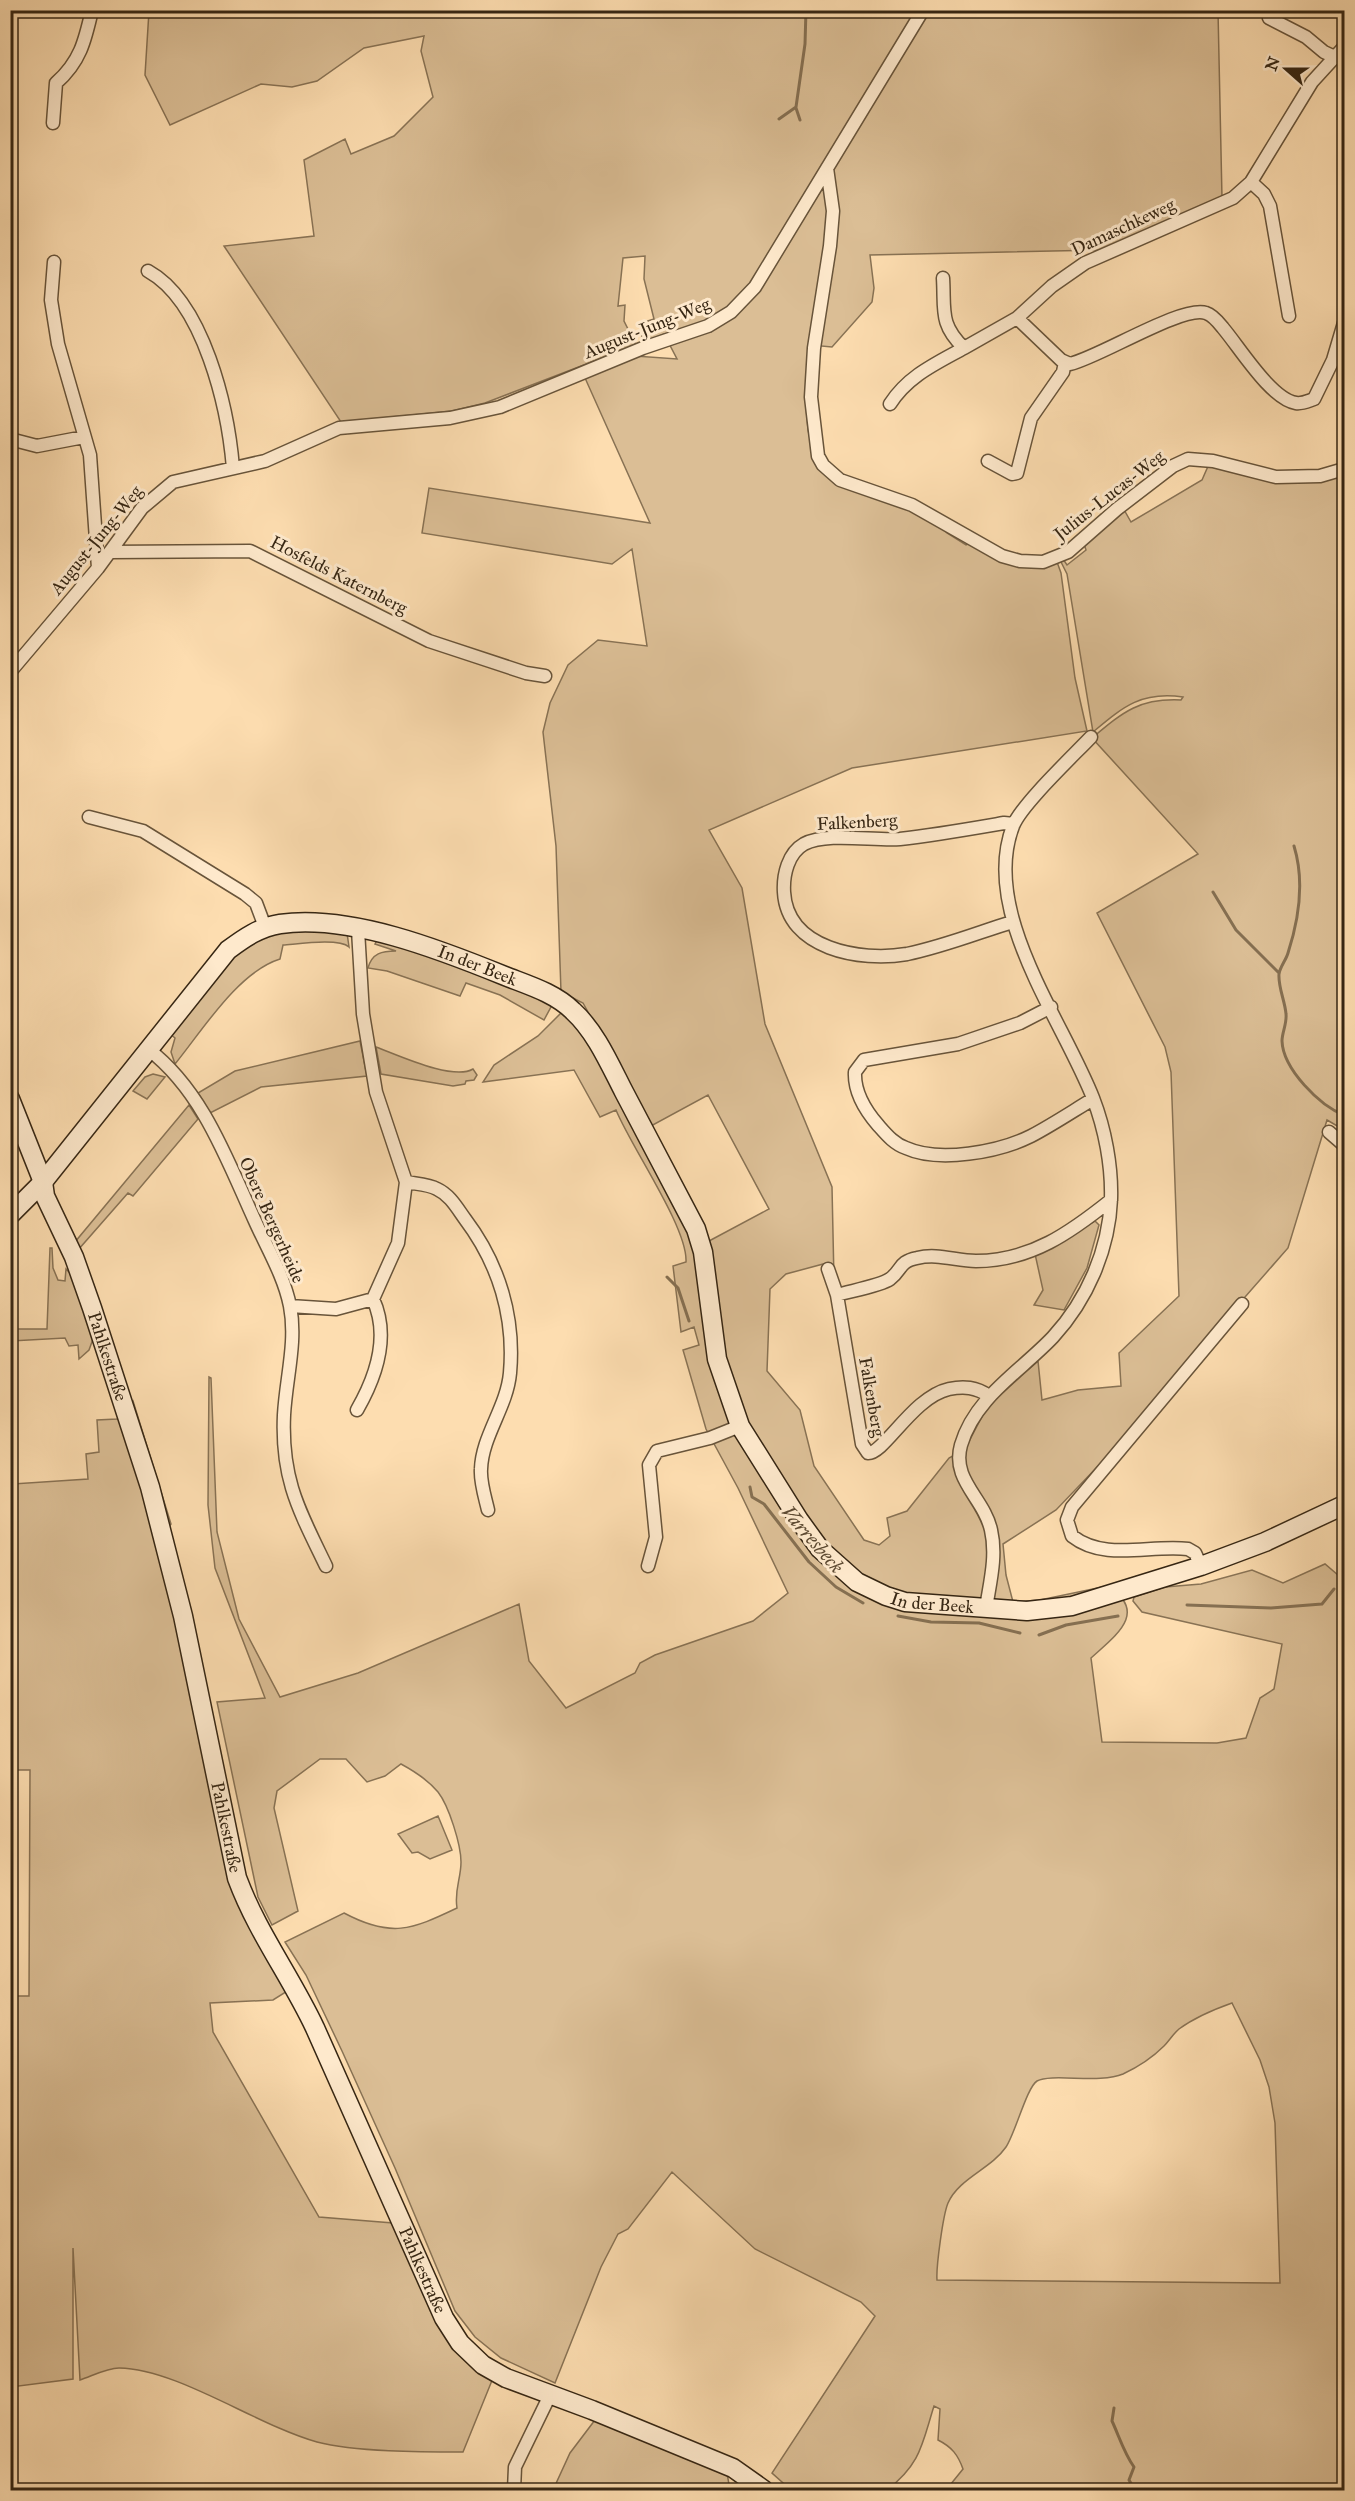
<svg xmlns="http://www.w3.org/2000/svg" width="1355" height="2501" font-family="'IM FELL Great Primer',serif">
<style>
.green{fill:#dbbe95;stroke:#887254;stroke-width:1.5;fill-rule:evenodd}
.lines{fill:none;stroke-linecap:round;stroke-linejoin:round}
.stream{stroke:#856f51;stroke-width:3}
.street-casing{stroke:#68543a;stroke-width:15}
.secondary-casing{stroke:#362613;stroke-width:21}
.street{stroke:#fee9cc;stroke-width:12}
.secondary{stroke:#fee9cc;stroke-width:18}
.labels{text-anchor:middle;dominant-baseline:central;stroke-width:6;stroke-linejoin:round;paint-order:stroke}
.street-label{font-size:18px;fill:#362613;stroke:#fee9cc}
.water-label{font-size:20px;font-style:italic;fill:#5d4a32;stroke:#fee9cc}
</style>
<rect width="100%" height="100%" fill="#fdddb0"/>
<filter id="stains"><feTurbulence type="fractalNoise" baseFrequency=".00333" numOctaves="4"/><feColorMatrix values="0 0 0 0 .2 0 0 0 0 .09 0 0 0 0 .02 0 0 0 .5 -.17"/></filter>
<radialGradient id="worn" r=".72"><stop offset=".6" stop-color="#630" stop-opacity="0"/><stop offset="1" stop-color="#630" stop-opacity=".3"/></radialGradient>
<path class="green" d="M149 11H1218L1222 198 1101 250 870 255 874 288 872 302 832 347 811 345 805 394 808 430 813 452 843 486 892 501 938 523 947 533 966 545 970 543 981 550 1057 562 1061 573 1075 678 1087 731 852 768 709 830 742 888 765 1024 832 1187 834 1280 827 1263 786 1274 770 1289 767 1371 800 1410 814 1466 864 1540 879 1545 890 1536 887 1518 907 1511 949 1458 965 1449 987 1407 1038 1361 1042 1400 1078 1390 1121 1386 1119 1353 1179 1296 1171 1072 1165 1047 1097 913 1198 854 1092 738C1123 712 1139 698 1181 700L1183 697C1141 691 1123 707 1093 732L1067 574 1060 560 1063 559 1067 565 1086 550 1083 541 1123 508 1131 522 1202 480 1209 464C1260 482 1292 488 1344 474V1130L1327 1120 1288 1248 1202 1346 1145 1417 1056 1510 1003 1544 1006 1575 1013 1602 1040 1600 1107 1586C1150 1612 1115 1636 1091 1658L1102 1742 1217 1743 1246 1738 1260 1698 1274 1689 1282 1644 1142 1612 1133 1601 1134 1597 1165 1587 1201 1584 1252 1570 1283 1583 1325 1564 1338 1575 1344 1570V2490H946L963 2469C958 2455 952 2447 938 2440L940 2409 934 2406C922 2444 921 2464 887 2490H791L772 2473 875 2316 861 2302 755 2249 672 2172 628 2229 618 2234 601 2267 555 2383 501 2358 475 2337 455 2311 395 2168 342 2051 306 1975 285 1942 344 1913C391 1938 411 1930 457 1908 454 1890 461 1879 461 1862 461 1845 449 1806 438 1792 428 1780 414 1771 401 1764L385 1776 367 1782 346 1759H320L277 1791 274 1808 298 1911 272 1925 258 1897 217 1702 265 1698 215 1568 208 1505 209 1377 211 1378 217 1532 239 1619 280 1697 358 1673 519 1604 529 1661 566 1708 635 1673 640 1663 655 1655 753 1621 788 1593 738 1488 706 1429 683 1350 699 1345 694 1327 681 1332 673 1266 686 1262C688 1228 631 1147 616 1110L600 1117 574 1070 483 1082 494 1065 538 1036 561 1013H565L584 1032 710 1255 709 1241 769 1209 708 1095 651 1126 583 1003 561 992 556 846 543 732 550 703 568 665 598 640 647 646 632 549 612 564 422 533 429 488 650 523 585 378 635 356 677 359 664 334 645 342 642 340 641 323 654 319 644 279 645 256 623 258 618 306 625 305 624 321 636 345 485 403 452 411 341 422 224 246 314 236 304 160 345 139 351 154 394 136 433 97 421 51 424 36 364 48 317 81 292 87 261 84 170 125 145 75ZM1232 2003 1260 2060 1269 2087 1275 2123 1280 2283 937 2280C936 2267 943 2215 948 2203 959 2178 991 2169 1006 2147 1015 2134 1027 2087 1037 2081 1052 2073 1100 2084 1123 2074 1138 2067 1152 2058 1164 2046 1169 2041 1173 2034 1179 2029 1194 2018 1215 2009 1232 2003Z
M285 929 347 933 349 947C339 938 298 944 283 945L280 959C238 972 202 1031 175 1064L171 1052 175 1038 169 1033 236 950Z
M377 940 473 969 552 1005 544 1020 500 995 466 983 460 996 387 971 368 968C372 953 382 951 396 951L375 944Z
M360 1041 367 1076 261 1087 210 1113 198 1093 235 1071Z
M376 1047C398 1055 453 1081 473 1069L477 1075 474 1080 466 1081 465 1084 453 1086 381 1074Z
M153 1074 165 1077 147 1099 133 1091 145 1077Z
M189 1105 198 1119 133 1196 128 1193 78 1250 75 1242Z
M1095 1221 1099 1225 1087 1268 1064 1310 1034 1305 1043 1290 1035 1254Z
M50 1248H52L53 1268 58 1280 65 1281 66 1269 72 1275 93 1339 89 1350 79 1359 78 1345 69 1346 65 1338 11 1341V1329H47Z
M133 1401 171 1524 157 1540 178 1609 230 1877 239 1906 289 1990 273 2000 210 2003 213 2032 319 2217 393 2223 416 2277 442 2329 493 2378 463 2452C422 2452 355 2452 317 2442 256 2425 178 2369 119 2368 107 2368 92 2376 80 2380L73 2248V2379L11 2387 10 1996H29L30 1770H11V1490L15 1491 11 1484 10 1454 13 1484 88 1479 86 1454 99 1452 97 1420 117 1419Z
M438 1816 452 1850 430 1859 418 1852 412 1853 398 1834Z
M595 2420 727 2473 730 2490H553L570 2453Z"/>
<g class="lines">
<path class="stream" d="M796 108 800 120
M779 119 796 107 805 44 806 10
M1294 846C1305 882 1299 919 1288 953 1286 960 1280 967 1279 974 1278 987 1285 1001 1286 1014 1287 1024 1282 1032 1282 1041 1283 1069 1320 1106 1344 1115
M1213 892 1236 930 1279 973
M667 1277 678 1288 689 1321
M750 1487 752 1497 764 1504 809 1562 836 1587 863 1603
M1187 1605 1271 1608 1322 1604 1334 1589
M898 1616 931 1622 979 1623 1020 1633
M1039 1635 1066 1625 1118 1616
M1114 2408 1112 2421C1119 2436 1124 2453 1134 2467L1129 2480 1135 2490"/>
<g class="street-casing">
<path id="street" d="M1269 18 1306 37 1324 52 1337 58
M1344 47 1312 82 1251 182 1233 198 1085 263 1052 286 1017 318 1061 360 1070 364C1100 357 1182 305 1206 313 1213 315 1219 323 1223 328 1240 348 1271 399 1296 403 1302 404 1308 401 1314 399L1333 360 1344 323
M53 123 56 83C80 62 85 41 92 10
M827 168 833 211 830 246 814 348 811 397 818 456 823 465 840 480 912 505 1002 556 1020 561 1043 562 1068 552 1117 509 1173 466 1188 459 1213 461 1276 477 1320 476 1344 469
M1251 182 1264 194 1270 206 1289 316
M54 262 51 300 58 344 90 455 98 568
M148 271C204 302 228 408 233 468
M943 278C945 310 939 324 964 348L1017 318
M890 404C908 376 935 364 964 348
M10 439 37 446 84 437
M988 461 1012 474 1017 473 1031 418 1063 372 1065 362
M110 552 250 551 429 641 526 673 545 676
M10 672 98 568 142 508 173 482 265 461 339 428 450 418 500 407 643 348 708 326 731 312 755 287 923 10
M89 817 143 831 245 894 256 903 265 927
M1012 922C977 933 942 947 907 954 860 962 787 949 784 892 783 875 788 853 804 844 827 832 873 841 900 839 935 835 969 829 1004 823L1014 824
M1051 1007 1020 1023 958 1044 864 1060 855 1072C854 1092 865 1110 878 1125 886 1134 894 1144 906 1148 939 1163 999 1152 1031 1136 1052 1125 1073 1111 1093 1099
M148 1049C203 1091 227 1160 255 1221 267 1248 284 1276 290 1306 297 1342 286 1378 284 1415 281 1479 299 1510 326 1566
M1329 1132 1344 1145
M406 1182C416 1184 428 1184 437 1189 450 1195 457 1208 465 1219 499 1264 515 1317 510 1373 507 1407 482 1436 481 1469 480 1482 485 1497 488 1510
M828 1269 837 1295 862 1444 868 1453C884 1454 913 1397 949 1389 964 1386 976 1387 989 1396
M837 1295C850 1291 880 1286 890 1279 903 1269 898 1262 917 1258 938 1253 956 1261 976 1261 1031 1261 1071 1232 1111 1200
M290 1306 336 1309 373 1299 398 1243 406 1182 376 1092 363 1014 358 930
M357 1410C376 1377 390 1336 373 1299
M648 1566 656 1537 649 1465 657 1451 710 1438 740 1426
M1201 1566 1195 1553 1188 1549C1151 1544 1105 1562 1072 1536L1067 1520 1072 1507 1242 1304
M986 1608C990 1582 997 1556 991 1530 984 1498 951 1480 961 1445 975 1397 1021 1371 1053 1337 1087 1300 1109 1250 1111 1199 1112 1166 1105 1129 1093 1098 1062 1019 980 912 1013 826 1021 805 1073 756 1091 737
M514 2490 515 2467 550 2395"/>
</g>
<g class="secondary-casing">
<g id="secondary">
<path id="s1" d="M10 1099 43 1182 45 1196 74 1257 92 1308 150 1487 183 1616 237 1878C258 1934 290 1975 315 2028L444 2318 460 2343 483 2365 506 2378 592 2410 733 2468 764 2490"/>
<path id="s2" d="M10 1215 43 1182 228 950C244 938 260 927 280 924 350 914 441 950 505 976 528 985 555 993 573 1011 596 1032 610 1065 624 1092 648 1137 672 1183 696 1229L703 1252 717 1359 740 1426 799 1520 820 1549 857 1582 886 1596 905 1602 1027 1611 1072 1606 1201 1566 1265 1542 1344 1505"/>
</g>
</g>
<use href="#street" class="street"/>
<use href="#secondary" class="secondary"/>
</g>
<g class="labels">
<g class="street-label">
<text transform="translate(1123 227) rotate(-25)">Damaschkeweg</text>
<text transform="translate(647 328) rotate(-22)">August-Jung-Weg</text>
<text transform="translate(1109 495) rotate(-38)">Julius-Lucas-Weg</text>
<text transform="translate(96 540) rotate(-51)">August-Jung-Weg</text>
<text transform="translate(339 575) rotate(27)">Hosfelds Katernberg</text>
<text transform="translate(857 822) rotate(-3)">Falkenberg</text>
<text stroke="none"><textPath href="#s2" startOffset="606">In der Beek</textPath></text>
<text transform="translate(272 1220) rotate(66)">Obere Bergerheide</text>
<text stroke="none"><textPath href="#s1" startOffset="276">Pahlkestraße</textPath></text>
<text transform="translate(872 1397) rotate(80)">Falkenberg</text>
<text stroke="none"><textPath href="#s2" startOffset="1442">In der Beek</textPath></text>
<text stroke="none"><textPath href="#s1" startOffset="762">Pahlkestraße</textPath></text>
<text stroke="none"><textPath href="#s1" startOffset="1248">Pahlkestraße</textPath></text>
</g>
<g class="water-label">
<text transform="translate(813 1539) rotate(49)">Varresbeck</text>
</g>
</g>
<rect width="1355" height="2501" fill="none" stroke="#fdddb0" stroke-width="36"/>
<rect x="12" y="12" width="1331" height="2477" fill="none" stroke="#362613" stroke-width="3"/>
<rect x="18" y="18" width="1319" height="2465" fill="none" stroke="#362613" stroke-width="1.5"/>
<g transform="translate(1286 69) rotate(291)" stroke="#fee9cc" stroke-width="4.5" paint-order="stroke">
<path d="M0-4.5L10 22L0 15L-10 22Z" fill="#362613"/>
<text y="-9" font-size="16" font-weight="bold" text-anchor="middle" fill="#362613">N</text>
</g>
<rect width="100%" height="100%" filter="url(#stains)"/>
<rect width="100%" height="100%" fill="url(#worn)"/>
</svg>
